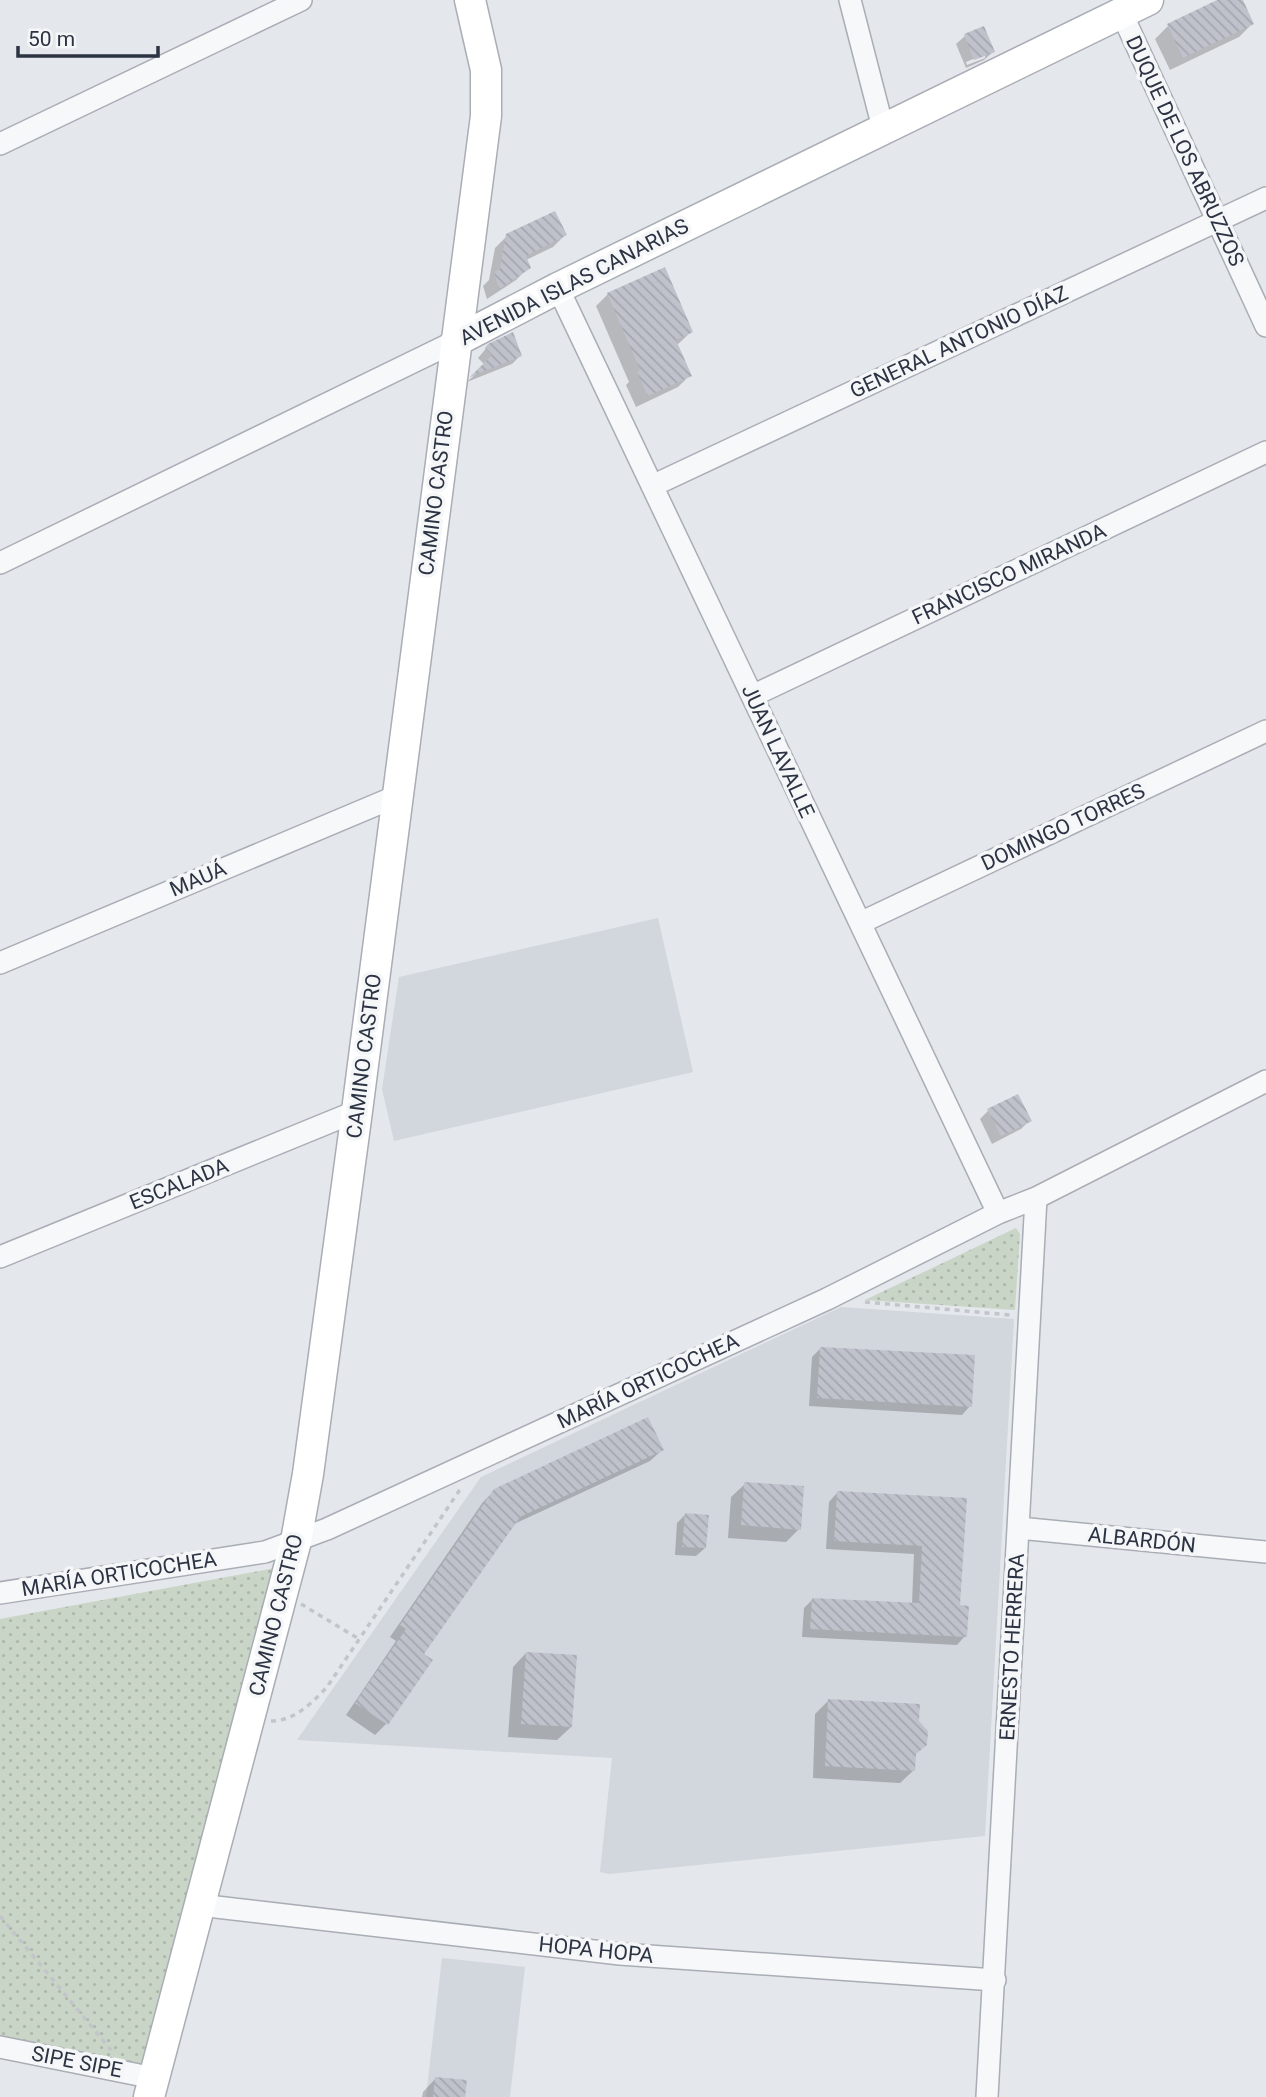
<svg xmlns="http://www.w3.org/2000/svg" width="1266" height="2097" font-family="Roboto,sans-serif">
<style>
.built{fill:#d2d6dd}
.grass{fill:url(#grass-dots)}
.shadow{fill:#0003;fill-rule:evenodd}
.building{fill:url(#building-back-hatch)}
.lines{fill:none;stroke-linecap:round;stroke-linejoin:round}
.street-casing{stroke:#a9adb5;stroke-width:24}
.secondary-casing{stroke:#a9adb5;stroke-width:33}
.path{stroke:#c2c5ca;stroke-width:3.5;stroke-dasharray:5 5;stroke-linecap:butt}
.street{stroke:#f7f8fa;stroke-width:21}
.secondary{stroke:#fff;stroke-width:30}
.labels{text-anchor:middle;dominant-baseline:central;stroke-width:7;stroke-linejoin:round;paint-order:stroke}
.street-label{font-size:21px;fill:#2c3343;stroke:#f4f6f8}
</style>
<defs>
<pattern id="grass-dots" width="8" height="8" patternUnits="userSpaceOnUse" patternTransform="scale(1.75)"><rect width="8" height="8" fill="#c9d5c6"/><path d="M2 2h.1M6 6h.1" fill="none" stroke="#adb7ab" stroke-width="1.8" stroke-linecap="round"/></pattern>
<pattern id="building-back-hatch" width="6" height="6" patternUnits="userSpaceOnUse" patternTransform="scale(1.75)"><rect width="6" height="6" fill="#bfc2cb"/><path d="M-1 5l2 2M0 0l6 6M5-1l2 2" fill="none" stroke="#a4a7b0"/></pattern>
</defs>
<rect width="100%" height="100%" fill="#e4e7eb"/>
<path class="built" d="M658 918 693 1072 394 1141 382 1089 399 977Z
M841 1307 1014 1319 985 1836 609 1874 600 1872 612 1758 297 1740 481 1477Z
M442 1958 525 1967 510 2097H426Z"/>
<path class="grass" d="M1016 1228 1020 1234 1015 1310 865 1300Z
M275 1568 144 2065 0 2040V1619Z"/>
<path class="shadow" d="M1221 0H1241L1252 24 1239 37 1170 70 1155 39 1168 26Z
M965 36 993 52 984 60 966 68 956 44ZM985 54V58L967 65 966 62Z
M565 235 553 247 526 260 529 267 516 280 487 299 483 286 489 280 495 248 507 236Z
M608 294 691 332 677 345 690 375 678 387 636 407 626 385 629 382 596 306Z
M489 345 520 356 512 364 467 382 485 365 478 358Z
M988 1111 1030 1120 1021 1129 992 1144 980 1119Z
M820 1349 970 1406 962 1415 809 1406 812 1357Z
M662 1450 650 1461 512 1525 422 1654 430 1660 386 1724 375 1735 346 1715 396 1641 390 1637 483 1502 495 1490Z
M745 1484 799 1529 786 1542 728 1538 731 1497Z
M837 1493 965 1500 958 1607 965 1636 957 1645 802 1637 804 1608 813 1599 912 1605 914 1554 826 1549 829 1502Z
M685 1515 705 1548 696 1556 675 1555 677 1523Z
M526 1653 571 1727 557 1740 508 1737 513 1667Z
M828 1701 915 1755 914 1770 900 1783 813 1778 815 1714Z
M436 2078 463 2097H422L423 2092Z"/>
<path class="building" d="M1217 0H1243L1254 24 1183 58 1167 24Z
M984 26 995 52 974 60 964 34Z
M555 211 567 235 526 256 531 268 499 289 494 272 500 269 506 234Z
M665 267 693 332 676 340 692 376 648 396 637 372 640 370 607 293Z
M513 332 522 356 470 377 492 355 485 348 488 344Z
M1018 1094 1032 1121 1001 1136 987 1109Z
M820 1347 975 1355 972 1407 817 1398Z
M648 1417 664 1450 520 1517 424 1654 433 1660 388 1725 355 1703 406 1629 400 1625 494 1489Z
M744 1482 804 1486 801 1530 741 1525Z
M837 1491 967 1498 960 1605 969 1606 967 1637 810 1629 812 1598 919 1603 922 1546 834 1541Z
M685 1513 709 1515 706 1548 682 1547Z
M526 1652 577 1655 572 1727 521 1724Z
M828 1699 920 1704 919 1721 928 1731 927 1745 916 1754 915 1771 825 1766Z
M435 2077 467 2080 465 2097H433Z"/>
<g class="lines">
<g class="street-casing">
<path id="street" d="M850 0 883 128
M1122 14 1266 326
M0 144 301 0
M558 288 998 1213
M652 486 1266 198
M0 563 456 341
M752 696 1266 452
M860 923 1266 731
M0 963 397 796
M0 1257 357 1111
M1019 1528 1266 1552
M0 1593 265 1552 327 1529 827 1299 998 1213 1036 1198 1266 1081
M199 1905 620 1954 995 1980
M0 2047 154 2078
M987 2097 1036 1198"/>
</g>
<g class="secondary-casing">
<path id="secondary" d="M456 341 558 288 1148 0
M149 2097 296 1541 308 1474 357 1111 486 116V70L470 0"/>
</g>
<path class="path" d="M865 1302 1010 1315
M301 1604 359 1639
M271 1721C294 1721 312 1703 327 1687L461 1488
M0 1916 111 2050"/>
<use href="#street" class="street"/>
<use href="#secondary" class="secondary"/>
</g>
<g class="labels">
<g class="street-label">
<text transform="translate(1185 151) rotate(65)">DUQUE DE LOS ABRUZZOS</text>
<text transform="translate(574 282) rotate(-27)">AVENIDA ISLAS CANARIAS</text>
<text transform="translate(959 342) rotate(-25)">GENERAL ANTONIO DÍAZ</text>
<text transform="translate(436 493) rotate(-83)">CAMINO CASTRO</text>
<text transform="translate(1009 574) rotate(-25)">FRANCISCO MIRANDA</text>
<text transform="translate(778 751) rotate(65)">JUAN LAVALLE</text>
<text transform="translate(1063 827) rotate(-25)">DOMINGO TORRES</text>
<text transform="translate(198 879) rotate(-23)">MAUÁ</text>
<text transform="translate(364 1056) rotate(-83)">CAMINO CASTRO</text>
<text transform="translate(179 1184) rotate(-22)">ESCALADA</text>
<text transform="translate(648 1381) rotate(-25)">MARÍA ORTICOCHEA</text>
<text transform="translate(1142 1540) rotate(6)">ALBARDÓN</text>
<text transform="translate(119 1574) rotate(-9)">MARÍA ORTICOCHEA</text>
<text transform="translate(276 1615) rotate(-76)">CAMINO CASTRO</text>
<text transform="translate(1012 1647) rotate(-87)">ERNESTO HERRERA</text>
<text transform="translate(596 1950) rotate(6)">HOPA HOPA</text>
<text transform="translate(77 2062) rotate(11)">SIPE SIPE</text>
</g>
</g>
<path d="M18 46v10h140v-10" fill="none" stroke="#2c3343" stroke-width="3.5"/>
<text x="28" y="46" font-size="21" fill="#2c3343" stroke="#f4f6f8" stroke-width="5" paint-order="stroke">50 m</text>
</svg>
